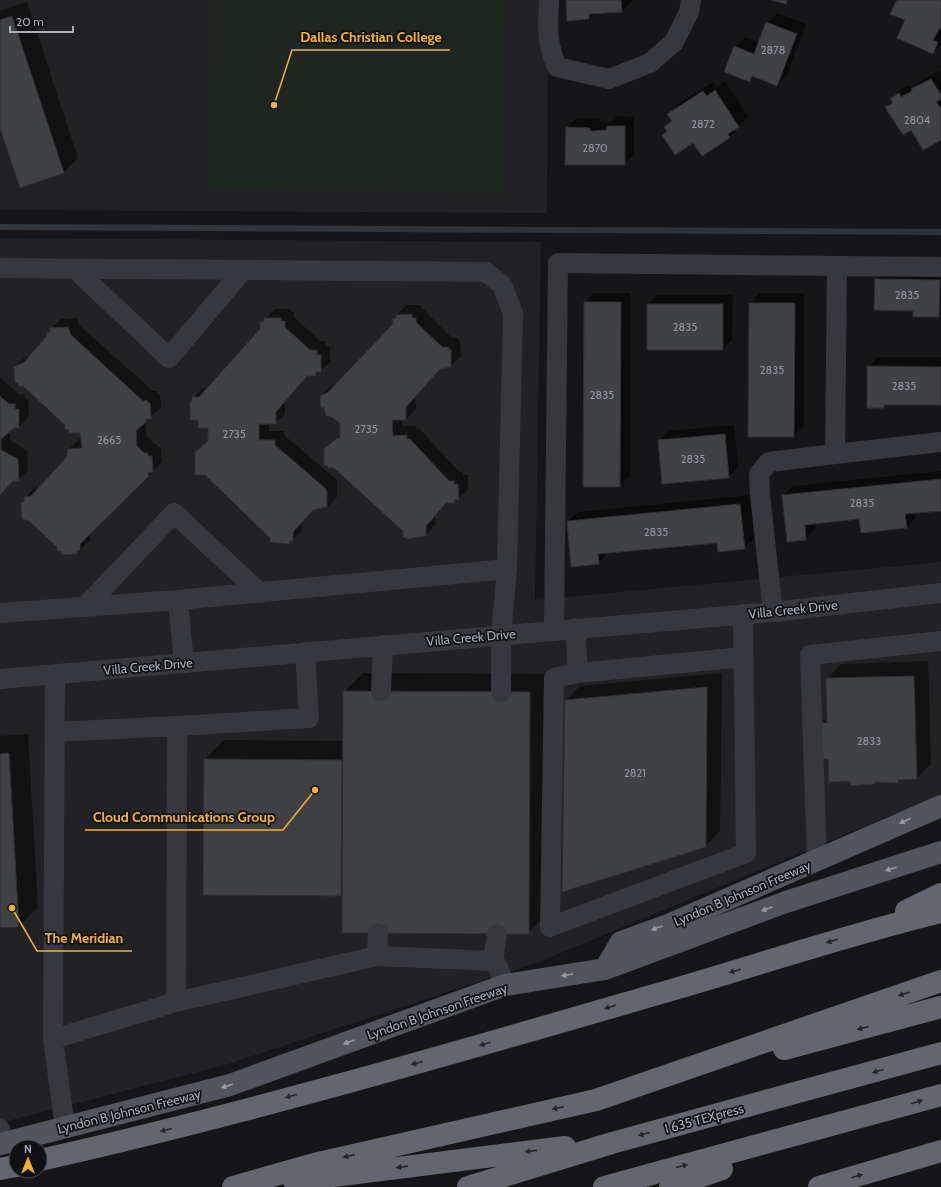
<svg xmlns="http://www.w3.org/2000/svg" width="941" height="1187" font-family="Cabin,sans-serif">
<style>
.built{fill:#222225}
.garden{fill:#1e261f}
.shadow{fill:#0007}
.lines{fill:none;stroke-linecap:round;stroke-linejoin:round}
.stream{stroke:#2c353c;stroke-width:6}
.building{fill:#404145;stroke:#303034}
.minor{stroke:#37383d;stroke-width:20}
.major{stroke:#53555c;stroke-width:22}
.highway{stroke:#63666e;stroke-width:22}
.oneway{fill:#979ba6}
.oneway2{fill:#26262a}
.labels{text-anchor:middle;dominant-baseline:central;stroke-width:3.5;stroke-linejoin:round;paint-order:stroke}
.number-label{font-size:11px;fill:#8e929b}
.street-label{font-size:13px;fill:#a8adb8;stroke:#111113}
.leader{fill:none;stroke:#f2b134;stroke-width:1.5}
.callout-dot{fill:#f2b134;stroke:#111113;stroke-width:1.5}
.callout-label{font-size:14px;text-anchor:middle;font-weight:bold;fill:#f2b134;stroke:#111113;stroke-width:3.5;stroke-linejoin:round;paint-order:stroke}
</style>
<rect width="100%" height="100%" fill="#161618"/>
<path class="built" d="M0 0H548L547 213 0 210Z
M0 238 541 242 535 600 941 562V796L923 802 539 962 225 1065 0 1123Z"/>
<path class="garden" d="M210 0H507L504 193 208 189Z"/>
<path class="shadow" d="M567 0H631L632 1 622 11 594 13 589 18Z
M898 0H941V45L932 53 906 20Z
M27 2 78 158 63 173 0 127V11Z
M777 13 806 24 787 75 777 85 754 76 750 80 735 47 745 37 760 43 767 23Z
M941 70V138L911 129 887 107 893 101 891 99 901 89 909 85 911 88 922 80Z
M725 81 748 116 730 137 702 155 694 141 663 135 668 131 665 127 672 120 669 114 678 104 713 82 717 87Z
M617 116 634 117V155L624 164 567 128 576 118H599V122H604L613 121Z
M885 270 941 271V314L939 316 914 310 876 280Z
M594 293H630V476L620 486 585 303Z
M760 293H804V426L794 436 750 303Z
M658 295H733L732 340 723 349 648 304Z
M406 305H421L422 309H425L426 312 452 338H458V340H460L461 356 451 366 440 368 415 396 416 409 406 419H402V426H416V429H420L459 472H463V475H468V489L455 502H447L435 516V525L426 535 404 530 325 449 341 434V422L321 396 331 386 337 383 394 324 393 319Z
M275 309H291V312H294V317L320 341H326V346H330V362L316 375H308L285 401V414L275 423H269V431H284V435L336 479 337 483V497L327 507 314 508 302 521V530L290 543 271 537 196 452 209 440V427L199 419 193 398 203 388H208L261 330V323Z
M77 318 80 326 153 391H157V394H160L161 408 145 421 147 436 154 444H157V447H161L162 462 89 534 90 540 77 553 62 554V550L22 502 34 488 40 487 67 458 69 449 79 439H82L81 432 70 428 66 425 15 367 24 358 33 354 48 337V332L61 319Z
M878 357H941V404H886L883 407 868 367Z
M0 377 19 395 24 394 25 399H28L29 417 19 427H14L10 430V440L27 450 28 470 18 480H13L0 495Z
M734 425 738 467 728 477 659 440 669 431Z
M941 471V510L916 512V517L907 527 860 518 815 523V529L806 539 783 496 793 486Z
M750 495 754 539 744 548 718 542 608 552 598 563 568 521 578 512Z
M928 661 931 764 917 778 900 779 897 782 877 781 875 784 851 780 829 758 822 723 828 717 827 679 841 664Z
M363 673 548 674 547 914 528 933 343 895 204 894 205 759 224 740 344 741V692Z
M722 673 720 831 706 846 566 700 580 686Z
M28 734 38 907 19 926 0 927V736Z"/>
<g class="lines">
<path class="stream" d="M0 227 941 232"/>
</g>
<path class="building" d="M566 0H621L622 12 589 14V19L567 21Z
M771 0H787L786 4Z
M897 0H941V26L933 40 938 42 933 54 897 38 905 20 890 14Z
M12 16 64 173 20 188 0 128V20Z
M766 22 797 34 777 86 752 76 750 82 724 72 734 46 754 54Z
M931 79 941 95V99L936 102 941 109V140L923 150 911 130 903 135 885 107 893 103 890 99 899 93 901 97 912 91 911 89Z
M715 90 739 127 728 134 730 138 702 156 693 143 675 155 662 135 667 132 664 127 672 121 667 114 703 91 707 96Z
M607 126H625V165H565L566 127 590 128V131H594L606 130Z
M875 279 940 280 939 317H913V311L874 310Z
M584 302H621L620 487H583Z
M749 303H795L794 437H748Z
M647 304H723V350H647Z
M412 314V318H416V322L442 347H449V350L451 349V367L440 369 406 407V420H392L393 436 407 435V439H410L449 481H454V484H458L459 500H455V503H446L426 526V536L407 539 403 537V531L334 468H328L327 465H324V449L337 438H340V423L330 416H326L324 407 321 408 320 396 327 393 393 324 392 318H396V315Z
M264 318H281V321H285V327L310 350H317V355H321V372H316V376H307L276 412V424H259V440H275V445L326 489 327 493V507L313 510 293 532V541H290V544L270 542V538L205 475H195V452L208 441V428H198V420H190V401H192V397H199L260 329V322H264Z
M68 327 71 335 143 401 147 400 148 403H150L151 419H146V422L136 431 137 446 144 453H148V456H152L153 472 148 473 149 476 80 544V550L77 551V554L61 555V551H57V547L29 521 22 519 21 502H24V497L31 496 66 458 68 449 82 448 80 433H69V429L65 430V425L23 386 19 387 18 383H15L14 367 24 362 47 336V332H50V328Z
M867 366 941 367V405H884V408H867Z
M0 396 9 404H15V409H19V428H14L1 439V450L18 459 19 481H13L0 495Z
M725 434 729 478 662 484 658 440Z
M941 479V511L905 514 907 528 861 533 859 519 805 525 806 540 787 542 782 495Z
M740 504 745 549 718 552 717 543 598 554 599 564 571 567 567 521Z
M914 676 917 779 898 780V783L875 782V784L850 786V781L829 782 828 759H822L821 723H827L826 678Z
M707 687 706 847 562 892 565 700Z
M343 691 530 692 529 934 342 933Z
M9 753 19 927 0 928V754Z
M204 759 342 760 341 896 203 895Z"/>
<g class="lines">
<path class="minor" d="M549 0C548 27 546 41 557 67L609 79 650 63 674 42 689 12 691 0
M0 268 486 272 502 285 513 313 507 569 178 600 0 613
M75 269 169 358 243 270
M835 454 941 442
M178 600 184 663
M85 607 174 513 260 593
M773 612 760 495 759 474 769 462 835 454 837 266
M575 628 578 673 554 678 550 927 746 853 743 614
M554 630 558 263 941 267
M578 673 744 657
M55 675 53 1039 176 1002 177 726 309 718 305 652
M0 679 773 612 941 593
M381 691 383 645
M501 692V634L507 569
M55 732 177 726
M817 860 810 655 941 641
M377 956 378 933
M493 961 497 934
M176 1002 377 956 493 961 498 967 505 985
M53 1039 65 1128
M0 1129 1 1144"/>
<path class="major" d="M605 969 621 942 668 925 941 806
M0 1144 230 1085 505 985 605 969 786 902 941 852"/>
<path class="highway" d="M906 911 941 894
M784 1049 941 1007
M40 1160C254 1112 464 1050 675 989 764 963 851 934 941 912
M0 1169 16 1166
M294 1181 565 1147
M233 1187 314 1164 596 1100 941 981
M468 1187 612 1143 941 1053
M604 1187 941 1095
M670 1187 722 1169
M819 1187 941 1151"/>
</g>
<defs><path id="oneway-solid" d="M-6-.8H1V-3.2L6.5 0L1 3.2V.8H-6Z"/></defs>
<g class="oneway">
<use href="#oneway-solid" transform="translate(905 821) rotate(156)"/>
<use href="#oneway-solid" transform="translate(891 869) rotate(162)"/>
<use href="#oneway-solid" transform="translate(767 909) rotate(160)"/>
<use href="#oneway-solid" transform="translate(657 928) rotate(160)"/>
<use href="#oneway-solid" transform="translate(567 975) rotate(171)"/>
<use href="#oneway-solid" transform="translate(349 1042) rotate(160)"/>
<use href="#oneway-solid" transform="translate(227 1086) rotate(164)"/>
</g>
<g class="oneway2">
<use href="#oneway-solid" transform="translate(832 941) rotate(163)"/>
<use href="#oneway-solid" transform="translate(735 971) rotate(164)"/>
<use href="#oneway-solid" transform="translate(904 994) rotate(161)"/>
<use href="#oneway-solid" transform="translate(610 1007) rotate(164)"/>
<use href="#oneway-solid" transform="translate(863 1028) rotate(165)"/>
<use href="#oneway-solid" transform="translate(485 1044) rotate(164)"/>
<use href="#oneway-solid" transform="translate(417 1063) rotate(165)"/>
<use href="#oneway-solid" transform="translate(878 1071) rotate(165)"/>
<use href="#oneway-solid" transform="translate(291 1096) rotate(165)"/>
<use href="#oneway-solid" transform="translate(917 1102) rotate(-17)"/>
<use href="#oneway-solid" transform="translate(558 1108) rotate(167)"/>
<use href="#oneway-solid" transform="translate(166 1130) rotate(165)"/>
<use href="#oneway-solid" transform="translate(644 1134) rotate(165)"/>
<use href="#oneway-solid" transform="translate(531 1151) rotate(174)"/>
<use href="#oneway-solid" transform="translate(349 1156) rotate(167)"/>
<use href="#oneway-solid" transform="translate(682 1166) rotate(-15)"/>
<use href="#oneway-solid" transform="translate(402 1167) rotate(172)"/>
<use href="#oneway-solid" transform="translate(857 1176) rotate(-16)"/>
</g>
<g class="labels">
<g class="number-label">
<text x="773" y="50">2878</text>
<text x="917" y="120">2804</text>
<text x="703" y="124">2872</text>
<text x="595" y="148">2870</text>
<text x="907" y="295">2835</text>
<text x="685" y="327">2835</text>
<text x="772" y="370">2835</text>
<text x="904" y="386">2835</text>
<text x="602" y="395">2835</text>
<text x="366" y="429">2735</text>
<text x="234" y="434">2735</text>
<text x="109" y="440">2665</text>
<text x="693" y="459">2835</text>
<text x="862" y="503">2835</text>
<text x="656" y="532">2835</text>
<text x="869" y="741">2833</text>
<text x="635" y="773">2821</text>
</g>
<g class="street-label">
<text transform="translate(793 609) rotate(-6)">Villa Creek Drive</text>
<text transform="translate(471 637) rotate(-5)">Villa Creek Drive</text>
<text transform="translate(148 666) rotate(-5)">Villa Creek Drive</text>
<text transform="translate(742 893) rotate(-23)">Lyndon B Johnson Freeway</text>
<text transform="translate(437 1011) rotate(-19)">Lyndon B Johnson Freeway</text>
<text transform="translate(129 1111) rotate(-14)">Lyndon B Johnson Freeway</text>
<text transform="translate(704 1118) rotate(-15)">I 635 TEXpress</text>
</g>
</g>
<path class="leader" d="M274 105L292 50H450M315 790L283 830H85M12 908L37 951H132"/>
<g class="callout-dot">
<circle cx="274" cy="105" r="4"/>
<circle cx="315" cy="790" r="4"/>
<circle cx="12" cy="908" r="4"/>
</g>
<g class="callout-label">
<text x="371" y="42">Dallas Christian College</text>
<text x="184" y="822">Cloud Communications Group</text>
<text x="84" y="943">The Meridian</text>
</g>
<g transform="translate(28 1159)"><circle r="19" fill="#111113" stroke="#4d4f55"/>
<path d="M0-3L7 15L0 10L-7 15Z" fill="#f2b134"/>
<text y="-6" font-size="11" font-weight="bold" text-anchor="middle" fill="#a8adb8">N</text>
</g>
<path d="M10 26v6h63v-6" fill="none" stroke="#a8adb8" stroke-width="2"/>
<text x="16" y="26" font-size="12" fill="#a8adb8" stroke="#111113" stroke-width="3" paint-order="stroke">20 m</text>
</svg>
